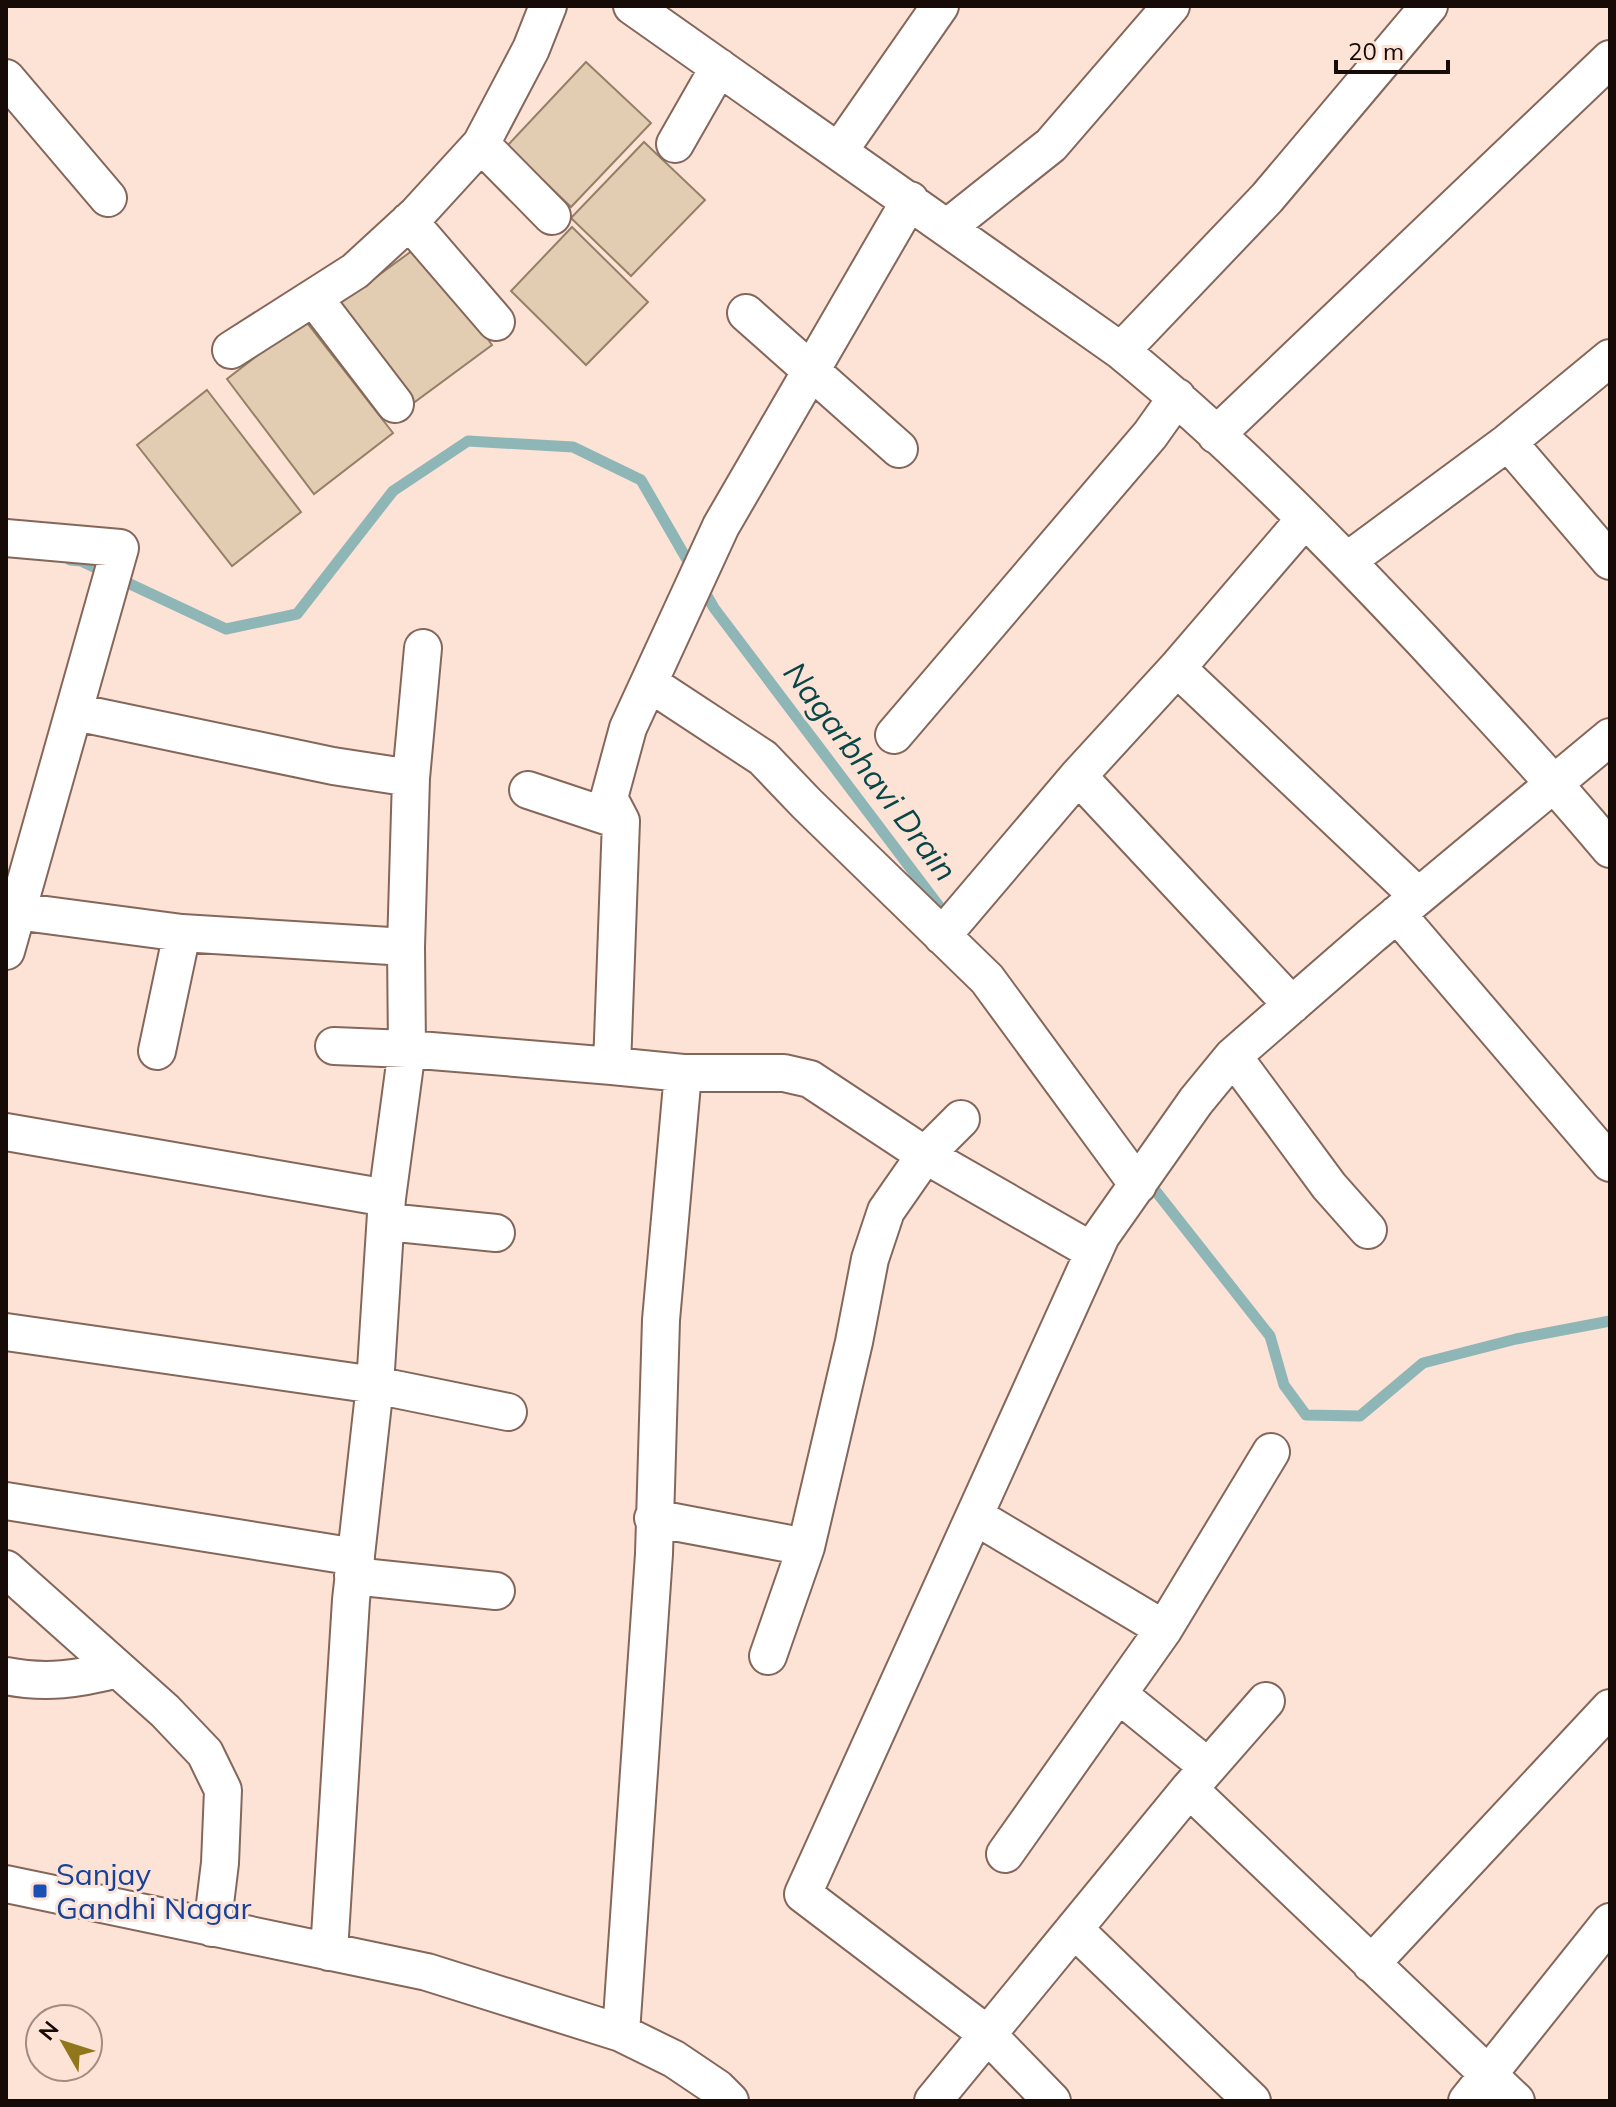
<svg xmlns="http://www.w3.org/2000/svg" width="1616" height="2107" font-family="Mulish,sans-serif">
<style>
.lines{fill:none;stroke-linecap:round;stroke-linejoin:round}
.stream{stroke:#8fb6b7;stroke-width:11}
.building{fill:#e2cdb3;stroke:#938067;stroke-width:2}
.minor-casing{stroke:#84675a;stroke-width:40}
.minor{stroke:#fff;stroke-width:36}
.transit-dot{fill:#1a4fb4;stroke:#fde2d6;stroke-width:3}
.labels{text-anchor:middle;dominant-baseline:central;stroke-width:6;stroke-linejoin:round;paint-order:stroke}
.transit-label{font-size:30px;fill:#164399;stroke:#fde2d6;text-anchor:start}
.water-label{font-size:32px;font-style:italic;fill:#084648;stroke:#fde2d6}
</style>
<rect width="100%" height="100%" fill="#fde2d6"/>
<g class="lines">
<path class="stream" d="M70 560 81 561 226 629 297 614 393 491 468 441 573 447 641 480 693 570
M701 585 714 608 948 918
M1147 1180 1270 1336 1284 1385 1306 1415 1360 1416 1423 1363 1516 1339 1610 1321"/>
</g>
<path class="building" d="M586 62 651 123 571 207 507 146Z
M644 142 705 200 631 276 571 218Z
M572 227 648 302 586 365 511 291Z
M420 245 492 345 412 404 339 304Z
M304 319 393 433 314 494 227 379Z
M207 390 301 512 232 566 137 445Z"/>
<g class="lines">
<g class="minor-casing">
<path id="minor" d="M632 6 1121 351C1229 439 1328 540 1423 641 1486 709 1550 777 1610 849
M6 78 108 198
M481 144 552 216
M675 144 719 67
M839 151 940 6
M409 221 496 322
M948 227 1051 145 1171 6
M314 298 395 404
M746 313 899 449
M231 350 355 271 417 214 481 144 531 49 548 6
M1121 351 1267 198 1429 6
M1216 435 1610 59
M1508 442 1610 561
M6 538 120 548 6 951
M1347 561 1508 442 1610 358
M1177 668 1418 896
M649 683 763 758 807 804 987 979 1138 1185
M75 712 333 766 411 778 406 947
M894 735 1150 435 1177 397
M1078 776 1292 1005
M411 778 423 648
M528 790 621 821
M6 907 16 911 182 933 406 947 407 1049 387 1198 375 1385 351 1600 329 1952
M1397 914 1610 1163
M942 936 1078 776 1177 668 1305 519
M334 1046 407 1049 612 1066
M157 1051 182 933
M1233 1056 1329 1186 1368 1230
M683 1073H784L810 1079 925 1155 1094 1252
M6 1132 387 1198
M387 1222 496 1233
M6 1332 375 1385 508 1412
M6 1501 356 1557
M975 1516 1164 1629
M653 1518 806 1547
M6 1569 165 1711 205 1753 223 1790 220 1863 212 1928
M353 1576 496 1591
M768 1656 806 1547 854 1342 870 1259 886 1211 925 1155 961 1119
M6 1676C47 1684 78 1679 118 1669
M1118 1694 1208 1767
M1189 1789 1516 2101
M1005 1854 1164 1629 1271 1452
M6 1884 427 1972 621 2033 674 2059 717 2088 730 2101
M1074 1929 1252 2101
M1371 1964 1610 1708
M621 2033 654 1554 661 1320 683 1073 612 1066 621 821 609 798 628 728 721 526 910 200
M933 2101 1189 1789 1266 1701
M1052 2101 987 2034 803 1894 1101 1236 1196 1101 1233 1056 1372 935 1610 737
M1467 2101 1610 1922"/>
</g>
<use href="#minor" class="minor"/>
</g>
<rect class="transit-dot" x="32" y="1883" width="16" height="16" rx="4"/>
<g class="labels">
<g class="transit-label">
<text x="56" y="1874">Sanjay<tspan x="56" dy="34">Gandhi Nagar</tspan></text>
</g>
<g class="water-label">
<text transform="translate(871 771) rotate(53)">Nagarbhavi Drain</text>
</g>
</g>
<rect width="1616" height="2107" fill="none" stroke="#160b07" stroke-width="16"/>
<g transform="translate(64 2043) rotate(309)"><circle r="38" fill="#fde2d6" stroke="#a18c83" stroke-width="2"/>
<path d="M0-6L14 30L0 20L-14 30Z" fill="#91761c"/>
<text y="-12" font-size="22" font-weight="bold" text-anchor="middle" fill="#160b07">N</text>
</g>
<path d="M1336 60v12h112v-12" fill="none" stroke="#160b07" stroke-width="4"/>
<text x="1348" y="60" font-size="24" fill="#160b07" stroke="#fde2d6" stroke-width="6" paint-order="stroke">20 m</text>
</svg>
